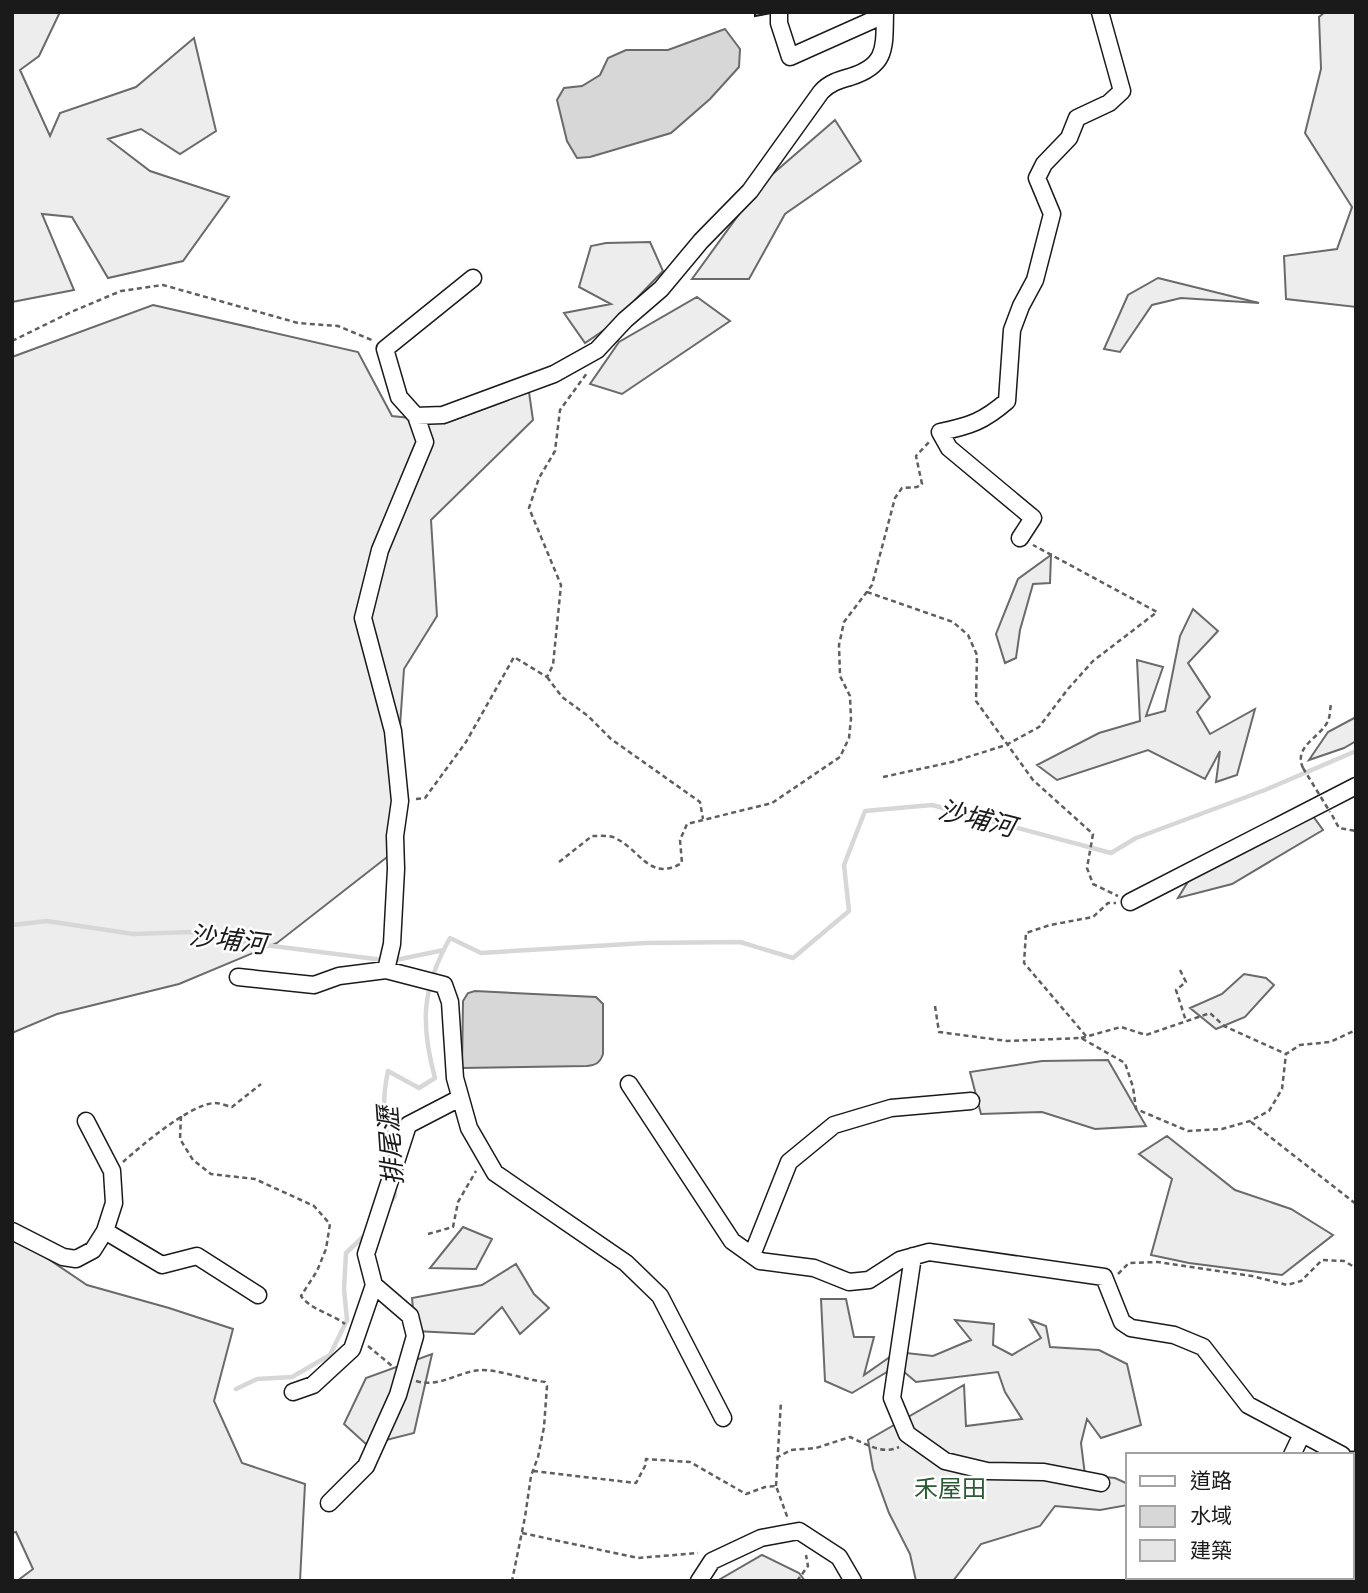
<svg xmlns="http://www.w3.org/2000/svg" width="1368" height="1593" font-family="Mulish,'Noto Sans TC',sans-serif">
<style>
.built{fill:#ededed;stroke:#6a6a6a;stroke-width:2}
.water{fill:#d7d7d7;stroke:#6a6a6a;stroke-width:2}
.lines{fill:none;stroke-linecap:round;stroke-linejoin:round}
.stream{stroke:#d7d7d7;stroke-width:4.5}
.building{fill:#e6e6e6;stroke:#1a1a1a;stroke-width:2}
.minor-casing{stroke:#1a1a1a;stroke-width:19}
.path{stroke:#5f5f5f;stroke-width:2.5;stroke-dasharray:5 3.5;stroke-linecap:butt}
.minor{stroke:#fff;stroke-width:16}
.path-bridge{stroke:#5f5f5f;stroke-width:2.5;stroke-dasharray:5 3.5;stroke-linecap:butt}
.labels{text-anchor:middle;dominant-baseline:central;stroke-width:5;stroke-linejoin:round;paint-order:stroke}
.park-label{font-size:24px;fill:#2b5a34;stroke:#fff}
.water-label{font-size:26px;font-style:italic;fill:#1a1a1a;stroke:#fff}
</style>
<rect width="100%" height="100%" fill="#fff"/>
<path class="built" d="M12 12H60L39 56 20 70 50 136 60 113 136 87 194 38 216 131 180 154 141 129 108 139 150 171 229 197 183 261 108 278 72 217 42 214 74 290 12 302Z
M1325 12H1356V307L1286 299 1284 256 1337 249 1352 207 1305 133 1321 69 1319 17Z
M835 120 861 161 785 214 749 279H692L761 184Z
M650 242 663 271 610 326 585 343 564 313 611 304 579 287 591 246 606 243Z
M1158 278 1259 303 1181 298 1152 305 1120 352 1104 349 1128 295Z
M697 297 730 321 622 394 590 384 619 342Z
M153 305 358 352 392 416 448 422 529 392 533 420 431 520 437 616 404 669 391 854 277 943 179 984 57 1014 12 1033V357Z
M1051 555 1050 583 1033 584 1020 630 1016 658 1005 663 996 634 1018 579Z
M1193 609 1218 631 1188 663 1210 697 1197 712 1210 734 1255 709 1237 775 1216 782 1220 751 1205 779 1148 750 1057 780 1037 765 1099 733 1140 721 1137 660 1163 667 1146 716 1165 711 1180 636Z
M1356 717V741L1344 748 1309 760 1328 732Z
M1310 812 1323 830 1232 884 1178 898 1189 880Z
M1244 974 1266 978 1274 985 1245 1017 1216 1029 1190 1008 1222 994Z
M1108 1060 1146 1126 1095 1129 1042 1112 981 1114 970 1072 1042 1061Z
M1167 1136 1235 1190 1291 1209 1333 1235 1282 1275 1189 1263 1151 1255 1172 1179 1139 1154Z
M463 1227 492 1239 476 1269 430 1268Z
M12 1239 23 1242 87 1285 169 1308 233 1329 214 1401 242 1463 305 1484 300 1581H17L33 1569 16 1532 12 1533Z
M516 1264 534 1294 549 1308 520 1334 502 1307 474 1334 415 1331 412 1298 482 1285Z
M821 1299H846L854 1337H874L864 1375 897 1352 933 1356 971 1340 955 1320 994 1324 993 1345 1012 1355 1041 1338 1030 1320 1046 1326 1050 1347 1099 1350 1127 1364 1141 1425 1101 1438 1087 1419 1081 1443 1085 1475 1115 1478 1128 1484V1505L1100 1510 1055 1506 1040 1526 981 1544 953 1581H916L910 1554 889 1513 873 1469 868 1440 964 1385 966 1426 1022 1419 1005 1392 998 1372 916 1382 897 1366 852 1393 825 1381Z
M432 1354 414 1433 367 1445 344 1424 366 1378Z
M762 1555 799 1573 805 1581H717Z"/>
<path class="water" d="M725 29 740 49 739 67 710 99 671 133 590 157 577 158 567 141 557 100 564 88 582 86 600 75 608 58 626 50H668Z
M475 991 596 997 603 1004V1054C600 1063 596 1065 587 1066L462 1068 463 1001 468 993Z"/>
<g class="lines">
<path class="stream" d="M12 925 47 921 133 934 192 932 257 944 391 961 444 950
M392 1158C384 1126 381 1104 388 1071L419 1088 435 1078C420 1023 422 988 450 938L481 953 645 943 740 942 793 958 849 911 844 865 865 811 932 805 1111 853 1136 838 1265 790 1356 751
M388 1205 395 1196 394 1188
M236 1389 257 1379 292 1377 330 1355 347 1320 344 1289 346 1253 366 1234"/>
</g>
<path class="building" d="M755 12H777L755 16Z"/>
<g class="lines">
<g class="minor-casing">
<path id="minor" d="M779 12V23L790 57 884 15
M473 278 385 349 399 397 416 416 443 415 554 374 597 350 625 320 661 289 701 241 750 191 821 92C829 83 839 80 850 77 888 65 884 47 885 12
M1020 538 1033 518 949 448 940 432C970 426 984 421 1007 401L1012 330 1021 306 1035 280 1052 214 1037 178 1044 164 1069 138 1077 118 1109 103 1122 91 1100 12
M1130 902 1356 786
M386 970 392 944 396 869 395 836 400 801 393 731 363 618 380 550 425 442 416 416
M238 977 314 985 339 976 386 970 444 985 450 1002 455 1078 469 1128 495 1173 626 1263 660 1296 723 1418
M629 1084 732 1241 760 1261 814 1268 849 1282 869 1280 900 1260 929 1252 1104 1277 1122 1322 1131 1328 1174 1335 1203 1347 1248 1405 1342 1455
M12 1231 63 1257 76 1259 93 1250 105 1231 114 1203 112 1171 86 1121
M105 1231 162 1265 197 1256 258 1295
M752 1255 789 1162 834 1125 891 1108 971 1101
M913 1256 892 1398 907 1434 945 1461 987 1471 1044 1472 1101 1483
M293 1392 313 1385 352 1349 374 1285
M1292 1455 1302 1434
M1352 1460 1356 1462
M329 1503 366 1466 398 1395 415 1336 410 1316 374 1285 366 1254 408 1125 460 1098
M699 1581 712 1561 761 1538 799 1531 839 1557 853 1581
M1213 1581 1216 1577"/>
</g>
<path class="path" d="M12 341 71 312 121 291 163 285 298 323 338 326 374 341
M867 592 953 622 968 635 977 655 976 701 1033 780 1093 834 1087 868 1093 884 1118 896
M547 677 562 697 588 716 611 739 700 802 703 819
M1303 768C1293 746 1320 738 1328 721 1330 717 1330 709 1331 704
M883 777 952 762 1006 745 1039 727 1068 689 1093 661 1157 612 1033 545
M416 799 425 798 466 742 514 657 547 677 553 665 561 585 529 508 539 478 555 451 560 410 587 373
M1332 815 1339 828 1356 831
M559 862 592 836C599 836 609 835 615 838 641 850 649 882 682 863L680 840 687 824 772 803 840 757 849 738 851 719 850 696 840 676 839 645 844 622 872 585 895 498 902 488 917 487 922 484 916 456 930 441
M1180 970 1186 982 1176 990 1186 1021
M935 1006 939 1032 1007 1041 1081 1038 1125 1063 1133 1087 1136 1109 1188 1131 1222 1129 1250 1121 1269 1111 1282 1089 1286 1054 1300 1045 1330 1042 1356 1030
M1086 1036 1024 963 1026 933 1050 925 1093 917 1108 903H1116
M1081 1038 1121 1027 1146 1035 1210 1013 1224 1026 1286 1054
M181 1116 180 1139 193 1160 211 1174 255 1179 314 1206 330 1224 326 1249 317 1271 301 1296C311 1310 332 1314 345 1324
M1251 1122 1356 1204
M123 1162C142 1145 190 1104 215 1103 220 1103 227 1106 232 1107L261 1084
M428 1234 453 1227 458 1202 476 1171
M1118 1274 1129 1263 1158 1262 1252 1276 1287 1285 1301 1281 1322 1260 1344 1261 1356 1268
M368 1346 392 1366
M416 1381C440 1388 457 1372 480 1370 496 1369 527 1380 545 1382L547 1386 544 1427 538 1457 531 1476 525 1517 512 1581
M776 1458 791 1450 816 1448 850 1437C866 1444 882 1455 899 1447
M533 1471 636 1483 645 1466 646 1459 690 1462 746 1494 765 1487 776 1486 788 1519
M776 1486 781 1401
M522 1533 638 1558 698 1553
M1178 1577 1186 1581
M797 1581 808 1566 806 1555
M1134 1581 1135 1577"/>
<use href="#minor" class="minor"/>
<path class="path-bridge" d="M1303 768 1330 812"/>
</g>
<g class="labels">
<g class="park-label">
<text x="950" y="1488">禾屋田</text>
</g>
<g class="water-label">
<text transform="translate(977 818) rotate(14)">沙埔河</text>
<text transform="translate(228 939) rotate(7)">沙埔河</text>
<text transform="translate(390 1146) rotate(-94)">排尾瀝</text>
</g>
</g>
<rect width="1368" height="1593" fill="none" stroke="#1a1a1a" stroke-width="28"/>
<rect x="1126" y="1453" width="228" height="126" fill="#ffffff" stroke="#a3a3a3" stroke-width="2"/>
<rect x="1140" y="1476" width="35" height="10" fill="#ffffff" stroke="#a3a3a3" stroke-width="2"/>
<text x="1190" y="1488" font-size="21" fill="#1a1a1a">道路</text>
<rect x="1140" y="1506" width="35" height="21" fill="#d7d7d7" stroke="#a3a3a3" stroke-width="2"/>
<text x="1190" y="1523" font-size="21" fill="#1a1a1a">水域</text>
<rect x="1140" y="1540" width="35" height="21" fill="#e6e6e6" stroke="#a3a3a3" stroke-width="2"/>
<text x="1190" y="1558" font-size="21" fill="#1a1a1a">建築</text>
</svg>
